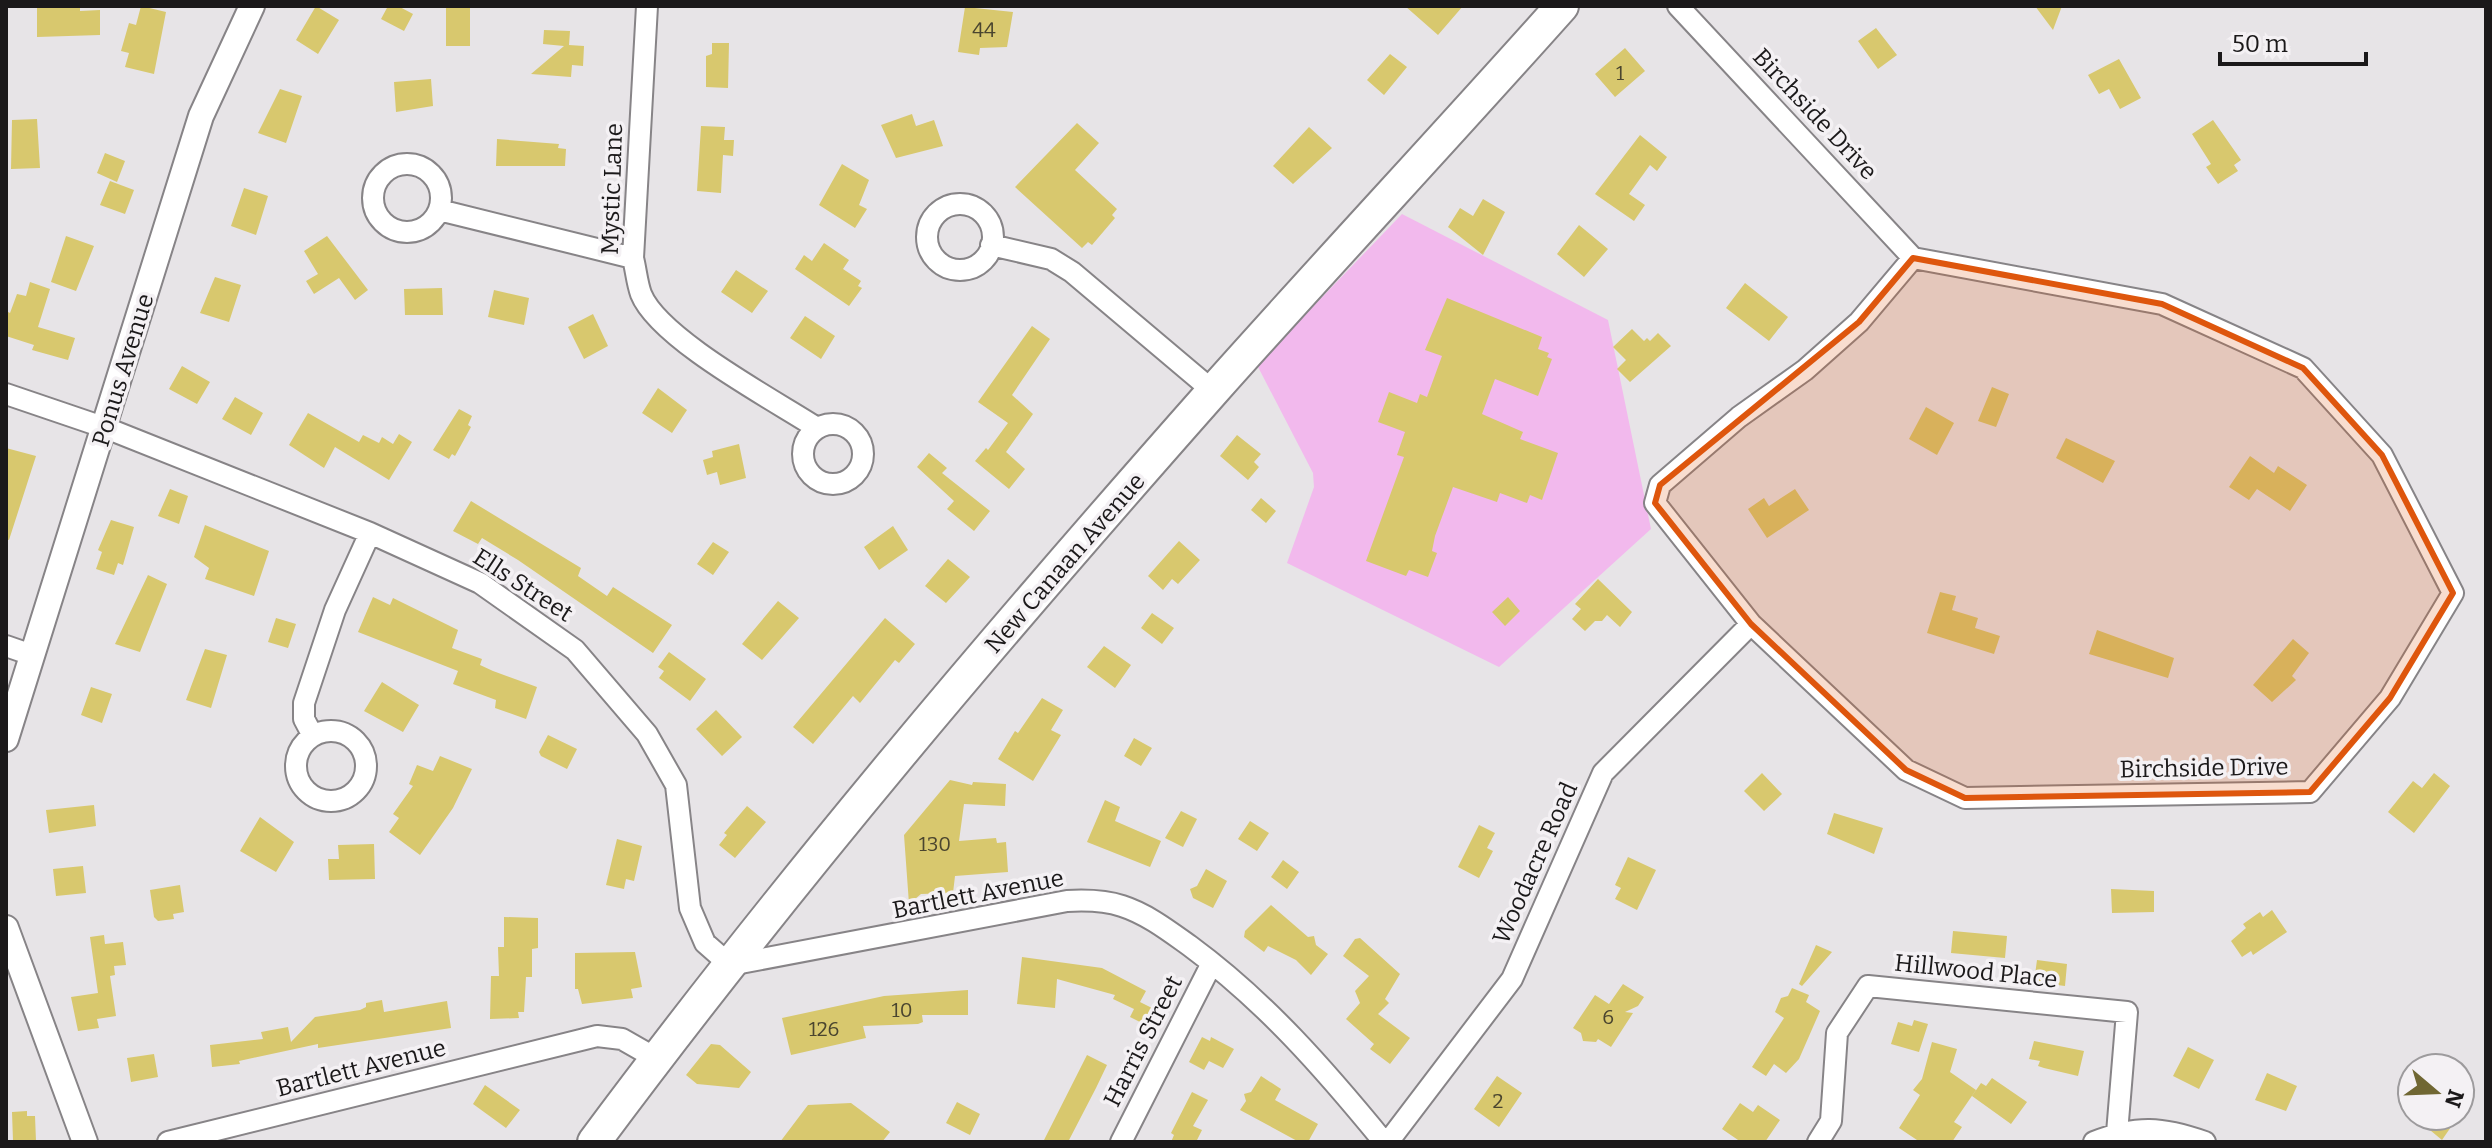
<svg xmlns="http://www.w3.org/2000/svg" width="2492" height="1148" font-family="Bitter,serif">
<style>
.green{fill:#f2b9ed}
.building{fill:#d8c86e}
.lines{fill:none;stroke-linecap:round;stroke-linejoin:round}
.minor-casing{stroke:#878487;stroke-width:24}
.tertiary-casing{stroke:#878487;stroke-width:28}
.primary-casing{stroke:#878487;stroke-width:36}
.minor{stroke:#fff;stroke-width:20}
.tertiary{stroke:#fff;stroke-width:24}
.primary{stroke:#fff;stroke-width:32}
.marked{fill:#de560d;fill-opacity:0.2;stroke:#de560d;stroke-width:6;stroke-linejoin:round}
.labels{text-anchor:middle;dominant-baseline:central;stroke-width:7;stroke-linejoin:round;paint-order:stroke}
.number-label{font-size:20px;fill:#4a452f}
.street-label{font-size:24px;fill:#1b191a;stroke:#f4f1f4}
</style>
<rect width="100%" height="100%" fill="#e7e4e7"/>
<path class="green" d="M1402 214 1608 320 1651 529 1499 667 1287 563 1314 487 1313 473 1257 365Z"/>
<path class="building" d="M141 6 166 12 154 74 125 67 129 53 121 51 129 23 136 25Z
M316 6 339 20 318 54 296 40Z
M388 6H398L413 14 404 31 381 19Z
M446 6H470V46H446Z
M1405 6H1463L1438 35Z
M2035 6H2062L2053 30Z
M80 7V11L100 10V35L37 37V8Z
M965 7 1013 12 1007 47 980 48 979 55 958 52Z
M1876 28 1897 55 1878 69 1858 41Z
M544 30 570 31 569 45 584 46 583 66 572 65 571 77 531 74 564 46 543 44Z
M712 43H729L728 88 706 87V56L712 54Z
M1625 48 1645 71 1615 97 1595 74Z
M1390 54 1407 67 1384 95 1367 80Z
M2119 59 2141 98 2120 109 2109 89 2099 94 2088 75Z
M431 79 433 106 396 112 394 82Z
M280 89 302 96 286 143 258 133Z
M912 114 916 126 934 120 943 146 896 158 881 125Z
M37 119 40 168 11 169 12 120Z
M2213 120 2241 160 2234 165 2238 171 2218 184 2206 167 2211 164 2192 134Z
M1077 123 1099 143 1075 170 1117 209 1112 215 1115 218 1092 245 1088 242 1082 248 1015 187Z
M701 126 725 127 724 140H734L733 156 723 155 721 193 697 191Z
M1309 127 1332 148 1293 184 1273 166Z
M1640 135 1667 157 1657 171 1650 165 1629 194 1645 205 1634 221 1595 194Z
M497 139 559 144 558 148 566 149 565 166H496Z
M105 153 125 161 117 182 97 173Z
M842 164 869 180 859 205 867 209 855 228 819 205Z
M110 181 134 190 125 214 100 205Z
M244 188 268 196 256 235 231 226Z
M1483 199 1505 212 1483 255 1448 227 1460 208 1473 216Z
M1579 225 1608 249 1584 277 1557 254Z
M66 236 94 246 76 291 51 282Z
M327 236 368 290 355 300 339 278 314 294 306 281 318 274 304 251Z
M824 243 849 260 843 269 861 281 858 286 862 288 849 306 795 269 804 255 812 261Z
M736 270 768 291 752 313 721 292Z
M215 277 241 285 229 322 200 313Z
M30 282 50 289 38 327 75 338 68 360 32 350 34 345 6 336V311L10 313 17 294 26 296Z
M1745 283 1788 317 1769 341 1726 308Z
M442 288 443 315H405L404 289Z
M494 290 529 298 524 325 488 317Z
M1447 298 1542 337 1538 349 1549 353 1547 357 1552 359 1538 396 1495 379 1482 414 1523 432 1520 439 1558 453 1542 500 1530 495 1527 503 1500 493 1497 502 1453 487 1435 536 1432 551 1437 553 1428 577 1409 570 1406 576 1366 561 1404 457 1397 455 1405 432 1378 422 1389 392 1417 403 1420 394 1427 397 1442 356 1425 350Z
M593 314 608 346 584 359 568 327Z
M805 316 835 336 821 359 790 338Z
M1032 326 1050 339 1012 395 1033 414 1006 452 1025 469 1009 489 975 461 986 448 988 450 1008 423 978 402Z
M1632 329 1644 341 1647 338 1650 341 1658 333 1671 346 1630 382 1617 369 1626 360 1613 347Z
M182 366 210 382 197 404 169 389Z
M1992 387 2009 394 1996 427 1978 421Z
M658 388 687 410 672 433 642 413Z
M235 397 263 413 251 435 222 419Z
M1926 407 1954 423 1937 455 1909 439Z
M459 409 472 416 468 425 471 427 455 456 452 454 449 459 433 450Z
M308 413 359 442 363 435 379 443 382 437 393 444 399 434 412 442 389 480 335 447 324 468 289 445Z
M1237 435 1261 454 1254 462 1259 467 1248 480 1220 456Z
M2066 438 2115 461 2103 483 2056 458Z
M739 444 746 478 720 485 717 472 707 475 703 460 713 457 712 451Z
M6 448 36 456 9 540 6 539Z
M929 453 947 468 942 473 990 511 974 531 947 509 954 501 917 467Z
M2250 456 2274 473 2278 466 2307 485 2290 511 2257 489 2249 500 2229 487Z
M170 489 188 496 179 524 158 516Z
M1795 489 1809 510 1767 538 1748 509 1764 498 1769 506Z
M1261 498 1276 511 1266 523 1251 510Z
M471 501 581 568 578 576 607 596 613 587 672 625 653 653 518 560 482 538 478 544 453 531Z
M111 520 134 527 123 565 118 563 114 575 96 569 102 552 98 550Z
M205 525 269 551 254 596 205 579 209 568 194 557Z
M893 526 908 550 879 570 864 547Z
M1179 541 1200 560 1178 584 1172 579 1163 590 1148 576Z
M713 542 729 552 713 575 697 564Z
M948 559 970 577 946 603 925 586Z
M148 575 167 584 140 652 115 644Z
M1598 579 1632 612 1620 627 1607 615 1602 621H1595L1585 631 1572 619 1581 609 1575 604Z
M1940 592 1956 596 1952 610 1978 618 1975 628 2000 636 1994 654 1927 633Z
M373 597 390 605 393 598 458 630 452 648 482 659 480 665 493 671 537 687 526 719 495 708 496 700 453 684 458 671 358 632Z
M1508 597 1520 611 1505 626 1492 612Z
M778 601 799 618 762 660 742 644Z
M1152 613 1174 628 1162 644 1141 628Z
M276 618 296 624 288 648 268 642Z
M885 618 915 644 899 663 895 660 860 703 853 696 813 744 793 727Z
M2097 630 2174 658 2168 678 2089 654Z
M2293 639 2309 653 2292 676 2296 680 2272 702 2253 685Z
M1104 646 1131 665 1115 688 1087 667Z
M205 649 227 655 211 708 186 700Z
M669 652 706 679 690 701 659 678 664 671 658 667Z
M382 682 419 705 403 732 364 711Z
M91 687 112 694 102 723 81 715Z
M1042 698 1063 710 1051 730 1061 735 1033 781 998 759 1015 731 1018 733Z
M716 710 742 737 722 756 696 729Z
M548 735 577 749 567 769 541 756 539 752Z
M1134 738 1152 748 1141 766 1124 756Z
M440 756 472 769 453 808 420 855 389 832 399 818 393 814 413 786 409 784 417 765 433 771Z
M1762 773 1782 794 1764 811 1744 791Z
M2434 773 2450 786 2414 833 2388 812 2413 781 2422 788Z
M950 780 972 785 973 782 1006 784 1005 806 964 804 959 841 996 838 997 843 1006 842 1008 872 955 876 953 893 921 894 909 904 904 835Z
M1105 800 1120 807 1115 821 1161 841 1150 867 1087 842Z
M94 805 96 826 49 833 46 810Z
M747 806 766 822 735 858 719 845 727 835 724 833Z
M1181 811 1197 819 1183 847 1165 838Z
M1834 813 1883 828 1874 854 1827 834Z
M260 817 294 842 276 872 240 851Z
M1250 821 1269 833 1257 851 1238 839Z
M1479 825 1495 833 1487 848 1493 851 1479 878 1458 867Z
M617 839 642 846 634 881 626 879 624 889 606 885Z
M374 844 375 879 329 880 328 859H339L338 845Z
M1628 857 1656 870 1637 910 1615 899 1621 888 1615 885Z
M1283 860 1299 872 1287 889 1271 877Z
M83 866 86 893 56 896 53 869Z
M1206 869 1227 881 1213 908 1193 898 1190 889 1197 886Z
M180 885 184 912 173 914 174 919 158 921 154 917 150 890Z
M2111 889 2154 891V912L2112 913Z
M1271 905 1308 937 1314 936 1316 945 1328 954 1311 975 1296 960 1268 946 1264 952 1244 937 1245 931Z
M2272 910 2287 932 2253 955 2251 951 2242 957 2231 941 2246 928 2243 924 2260 912 2263 917Z
M504 917 538 918V948L532 949V977H526L524 1012H518L519 1018 490 1019 491 976H499L498 947H504Z
M1953 931 2007 936 2005 958 1951 953Z
M104 935 105 944 123 942 126 965 114 966 115 975 110 976 116 1016 97 1019 99 1028 78 1031 71 997 98 993 90 937Z
M1360 938 1400 974 1385 999 1389 1003 1378 1014 1410 1038 1390 1064 1370 1049 1374 1044 1346 1019 1360 1003 1355 991 1369 976 1343 956 1355 939Z
M1816 945 1832 952 1802 986 1799 984Z
M635 952 642 987 631 989 633 998 582 1004 578 989H575V953Z
M1022 957 1102 968 1146 991 1140 1002 1154 1009 1146 1025 1130 1017 1134 1009 1113 999 1115 995 1057 979 1055 1008 1017 1004Z
M2037 960 2067 964 2065 986 2034 982Z
M1623 984 1644 997 1638 1006 1625 1012 1633 1013 1611 1047 1598 1039 1596 1042 1583 1041 1581 1033 1573 1028 1595 995 1609 1004Z
M1792 988 1809 995 1806 1002 1820 1011 1799 1059 1786 1073 1774 1064 1766 1076 1752 1067 1784 1018 1775 1012 1781 998 1788 996Z
M968 990V1015H922L923 1022 918 1024 863 1026 866 1038 791 1055 782 1018 884 996Z
M382 1000 384 1012 447 1001 451 1028 318 1048V1044L239 1061 240 1064 212 1067 210 1045 263 1039 261 1032 288 1027 291 1042 315 1017 360 1010 366 1007V1003Z
M1914 1020 1928 1024 1919 1052 1891 1044 1898 1022 1912 1026Z
M1202 1037 1210 1041 1211 1037 1234 1049 1223 1068 1209 1061 1204 1070 1189 1062Z
M2034 1041 2084 1051 2078 1076 2044 1068 2038 1066 2040 1061 2029 1059Z
M1932 1042 1957 1049 1950 1072 1976 1090 1954 1122 1962 1127 1952 1142H1920L1899 1128 1920 1095 1913 1090 1922 1079Z
M711 1044 720 1045 751 1072 739 1088 697 1084 686 1075Z
M2188 1047 2214 1060 2199 1089 2173 1076Z
M154 1054 158 1077 131 1082 127 1058Z
M1087 1055 1107 1065 1096 1088 1068 1142H1043Z
M2267 1073 2297 1086 2286 1111 2255 1100Z
M1261 1076 1281 1089 1275 1100 1318 1124 1308 1142H1299L1240 1110 1246 1101 1244 1094 1251 1092Z
M1497 1076 1522 1093 1499 1127 1474 1109Z
M1992 1078 2027 1102 2011 1124 1972 1096 1981 1083 1986 1086Z
M485 1085 520 1110 506 1128 473 1104Z
M1192 1092 1208 1100 1193 1126 1202 1130 1196 1142H1171L1174 1135 1171 1133Z
M957 1102 980 1114 970 1135 946 1123Z
M851 1103 890 1132 882 1142H780L808 1105Z
M1740 1103 1753 1112 1758 1105 1780 1120 1765 1142H1741L1722 1129Z
M27 1111V1116H35L36 1141H13L12 1112Z
M2413 1116H2443L2453 1124 2442 1140Z"/>
<g class="lines">
<g class="minor-casing">
<path id="minor" d="M647 6 633 258C636 270 637 283 641 294 659 339 774 400 817 428
M1678 6 1913 258 2162 304 2303 368 2382 455 2453 593 2390 698 2310 792 1965 798 1906 770 1751 624 1655 503 1660 485 1739 417 1805 370 1859 322 1913 258
M373 198a34 34 0 1 1 68 0a34 34 0 1 1-68 0Z
M927 237a33 33 0 1 1 66 0a33 33 0 1 1-66 0Z
M439 210 633 258
M991 245 1051 259 1072 272 1213 391
M6 394 106 428 370 533 480 583 575 650 647 734 676 785 690 908 705 943 730 965 1067 901C1085 900 1104 900 1122 906 1147 914 1169 931 1190 946 1266 1002 1325 1070 1384 1142
M803 454a30 30 0 1 1 60 0a30 30 0 1 1-60 0Z
M6 646 32 655
M296 766a35 35 0 1 1 70 0a35 35 0 1 1-70 0Z
M313 736 304 719V703L335 610 370 533
M168 1142 597 1036 622 1039 657 1059
M1121 1142 1212 963
M1388 1142 1512 979 1603 773 1751 624
M1818 1142 1831 1121 1837 1033 1868 986 2127 1012 2117 1133
M2094 1142C2137 1125 2162 1127 2205 1142"/>
</g>
<g class="tertiary-casing">
<path id="tertiary" d="M6 739 201 116 252 6
M6 928 85 1142"/>
</g>
<g class="primary-casing">
<path id="primary" d="M594 1142C788 881 999 633 1214 390 1329 261 1447 135 1562 6"/>
</g>
<use href="#minor" class="minor"/>
<use href="#tertiary" class="tertiary"/>
<use href="#primary" class="primary"/>
</g>
<path class="marked" d="M1913 258 2162 304 2303 368 2382 455 2453 593 2390 698 2310 792 1965 798 1906 770 1751 624 1655 503 1660 485 1859 322Z"/>
<g class="labels">
<g class="number-label">
<text x="984" y="30">44</text>
<text x="1620" y="73">1</text>
<text x="935" y="844">130</text>
<text x="902" y="1010">10</text>
<text x="1608" y="1017">6</text>
<text x="824" y="1029">126</text>
<text x="1498" y="1101">2</text>
</g>
<g class="street-label">
<text transform="translate(1815 114) rotate(47)">Birchside Drive</text>
<text transform="translate(612 189) rotate(-88)">Mystic Lane</text>
<text transform="translate(123 370) rotate(-73)">Ponus Avenue</text>
<text transform="translate(1065 563) rotate(-49)">New Canaan Avenue</text>
<text transform="translate(523 585) rotate(33)">Ells Street</text>
<text transform="translate(2204 768) rotate(-1)">Birchside Drive</text>
<text transform="translate(1535 863) rotate(-66)">Woodacre Road</text>
<text transform="translate(978 894) rotate(-11)">Bartlett Avenue</text>
<text transform="translate(1976 971) rotate(6)">Hillwood Place</text>
<text transform="translate(1143 1041) rotate(-63)">Harris Street</text>
<text transform="translate(361 1068) rotate(-14)">Bartlett Avenue</text>
</g>
</g>
<rect width="2492" height="1148" fill="none" stroke="#1b191a" stroke-width="16"/>
<g transform="translate(2436 1092) rotate(109)"><circle r="38" fill="#f4f1f4" stroke="#9d9b9d" stroke-width="2"/>
<path d="M0-6L14 30L0 20L-14 30Z" fill="#706733"/>
<text y="-12" font-size="22" font-weight="bold" text-anchor="middle" fill="#1b191a">N</text>
</g>
<path d="M2220 52v12h146v-12" fill="none" stroke="#1b191a" stroke-width="4"/>
<text x="2232" y="52" font-size="24" fill="#1b191a" stroke="#f4f1f4" stroke-width="6" paint-order="stroke">50 m</text>
</svg>
